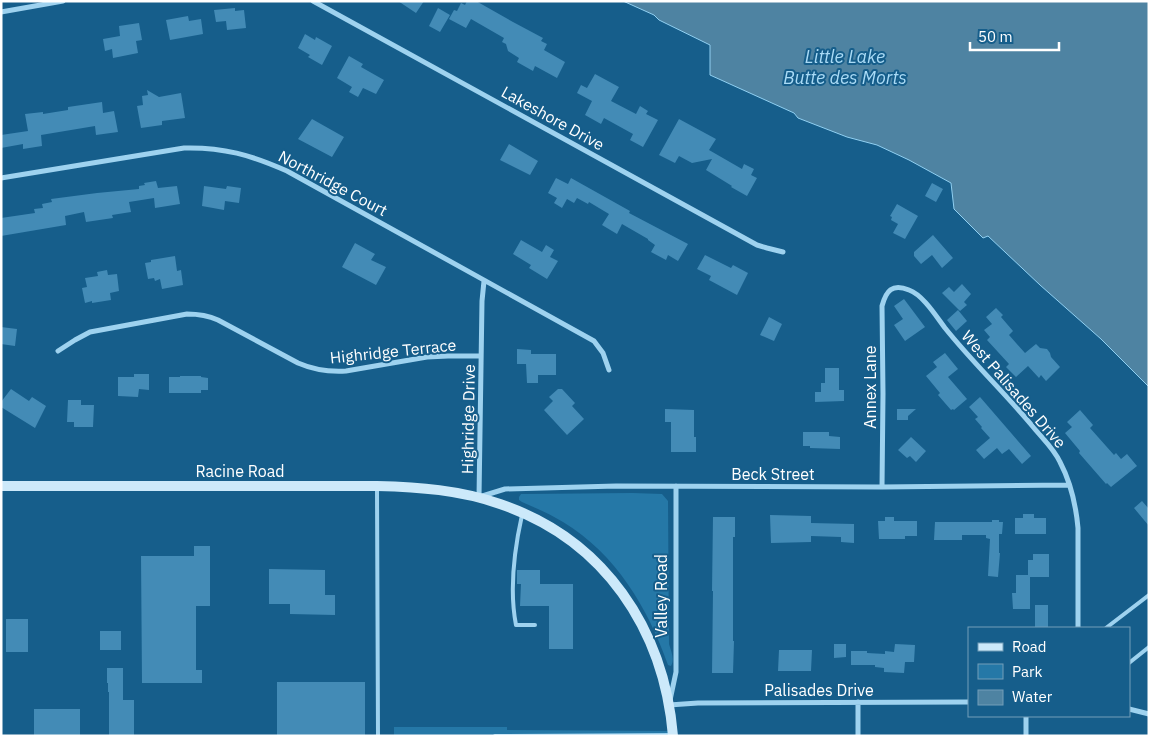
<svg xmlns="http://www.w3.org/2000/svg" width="1150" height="737" font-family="'IBM Plex Sans',sans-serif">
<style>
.green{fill:#2578a7}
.water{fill:#4e83a2;stroke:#90d0f2}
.building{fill:#438bb6}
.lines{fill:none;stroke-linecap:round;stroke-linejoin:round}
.service{stroke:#9ed2ef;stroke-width:4}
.minor{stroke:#9ed2ef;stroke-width:5}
.secondary{stroke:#cce9fa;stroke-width:10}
.labels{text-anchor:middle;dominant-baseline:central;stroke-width:4;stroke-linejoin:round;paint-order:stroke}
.street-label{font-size:16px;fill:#fff;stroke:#165e8b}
.water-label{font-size:18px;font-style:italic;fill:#aadbf6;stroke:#165e8b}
</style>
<rect width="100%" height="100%" fill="#165e8b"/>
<path class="green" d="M632 493 662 494 668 501 669 644C671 651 675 659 671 666L668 665C648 608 616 554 563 522 550 514 536 508 522 502L519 500V497L521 494H526Z
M394 727H507V730L673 731V736H394Z"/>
<path class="water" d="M623 1H1149V387L1101 339 1040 285 988 236 983 238 954 209 951 183 909 160 877 145 847 137 798 118 794 113 710 75V45L659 20 654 15Z"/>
<path class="building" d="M398 1H424L416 13Z
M467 1H476L513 22 543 38 541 41 547 44 544 50 565 62 557 78 535 66 533 71 517 62 519 58 508 51 506 44 502 42 504 38 471 19 466 28 449 19 454 10 457 11 461 3 465 5Z
M235 8V11L244 10 246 28 227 30 226 21 216 22 214 10Z
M438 8 450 15 440 32 429 26Z
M188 16 189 21 201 19 203 34 170 40 166 20Z
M139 23 142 40 136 41 138 53 113 58 112 49 105 51 103 39 120 36 119 26Z
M305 34 315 40 316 37 332 46 322 65 308 57 310 55 298 48Z
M349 56 363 64 361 67 384 80 376 94 363 88 358 97 349 92 352 87 337 78Z
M595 74 619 87 611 101 636 114 640 106 648 111 646 114 658 120 643 147 630 140 633 134 604 118 601 124 585 115 592 101 577 93 581 85 587 88Z
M147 90 159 97 181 93 185 118 162 121V125L141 128 137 106 143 105 142 96 148 95Z
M102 102 103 113 114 111 118 132 96 135 95 126 41 135 42 146 23 149V144L1 148V135L28 131 25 114 43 112V114L68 110V107Z
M312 119 344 137 332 157 298 139Z
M679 119 716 139 709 150 742 169 744 164 754 169 751 175 757 178 747 196 731 187 732 186 706 170 712 159 692 163 679 156 675 163 659 155Z
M509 144 538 161 530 175 500 160Z
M556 178 568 184 571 178 630 211 629 213 688 244 678 261 668 255 666 260 651 252 655 245 648 240V239L622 224 617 234 602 225 609 214 589 202 588 204 577 198 574 203 567 199 562 208 554 203 557 198 548 193Z
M156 181 158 188 177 186 180 204 155 208 154 198 129 202 131 212 112 215 113 218 86 222 84 212 65 216 66 225 1 236V218L35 213 34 209 43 208 42 204 52 202 51 199 97 193 139 189V186L145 185 144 183Z
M932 183 943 189 936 202 925 196Z
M204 186 226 189 227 186 241 188 239 203 225 201 224 210 202 206Z
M897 204 918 216 905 239 893 233 898 224 891 220 892 217 890 216Z
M933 235 953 258 942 268 932 255 921 264 914 256V252Z
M521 240 542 252 546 245 554 250 550 257 558 261 547 279 529 268 531 265 513 254Z
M355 243 375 254 371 260 386 267 376 285 342 267Z
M705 255 731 268 733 265 748 273 737 295 709 280 711 276 697 269Z
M175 256 177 271 181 270 183 285 162 289 160 279 155 281 154 278 148 279 145 263 151 262V260Z
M107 270 108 275 117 274 119 291 110 293 111 300 92 303V301L85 303 82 288 87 287 85 278 98 276 97 272Z
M962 284 971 294 964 302 967 305 960 311 942 293 949 287 954 292Z
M904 299 925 327 905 341 894 325 903 319 894 306Z
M996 308 1003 315 1001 317 1013 331 1009 335 1025 353 1036 344 1040 348 1047 349 1050 353 1051 357 1060 367 1046 381 1041 375 1039 378 1028 366 1016 377 1006 367 1009 364 987 340 990 337 984 330 992 324 986 317Z
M958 310 967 321 956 331 947 320Z
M769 317 782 324 774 341 760 335Z
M1 327 17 329 15 346 1 344Z
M517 349 531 350V354H556V375H538V383H527L526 364H517Z
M945 353 958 369 948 377 967 399 954 410 953 409 951 410 938 395 940 393 926 376 937 367 933 362Z
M825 368H839V390H844V401L815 402V392H821V383H825Z
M134 374H149V390L139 389 138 397 118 396V377H134Z
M180 376H201V377L208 378V390H201V393H169V377H180Z
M11 389 29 401 32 397 46 406 35 428 1 407V402Z
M558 389H562L575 403 572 406 584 419 567 435 544 410 553 401 549 397Z
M980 397 1031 456 1022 464 1009 449 1002 454 997 448 984 459 976 450 990 438 981 428 982 427 975 419 978 417 969 407Z
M68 400H81V405H94L93 427H74V422H67Z
M665 409 694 410V437H696V452H671V422H665Z
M897 409H916L908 416V420H897Z
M1080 410 1093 425 1090 428 1114 455 1116 453 1121 459 1127 454 1137 466 1111 487 1107 483 1106 484 1079 453 1080 451 1065 433 1072 427 1067 422Z
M803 432H829V436L840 437V449L810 448V446H803Z
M911 437 926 451 916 462 910 456 907 458 898 450Z
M1142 501 1149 509V526L1134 508Z
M1023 514H1034V518H1046V534H1015V518H1023Z
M770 515 811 516V523L854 524V543L841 542V537L811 536V542L771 543Z
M713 517H735V537H733V641H734L733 673H712L713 591H712Z
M885 517H894V521H917V536H905V539H879L878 521H885Z
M992 520H999V522H1003L1002 534H999V553H1000L998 577 988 576 990 539 986 538V535H962V540H934L935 522H992Z
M194 546H210V606H196V670H202V683H142L141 556H194Z
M1033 554H1049V577H1030V609H1013L1012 593H1016V575H1028V560H1033Z
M269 569 325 570V595H335V615L290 614V604H269Z
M517 570H540V584H573V649H549V606H520L521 584H517Z
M1035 605H1048V628H1035Z
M6 619H28V652H6Z
M100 631H121V650H100Z
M834 644H846V657L834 658Z
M895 644 915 645 914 662H905L904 673 884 672V668L875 667V665H851V651H867V653L885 654V651L894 652Z
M779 650H812L811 671H778Z
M107 668H123V700H134V736H109V692H108V683H107Z
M277 682H365V736H277Z
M34 709H80V736H34Z"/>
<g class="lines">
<path class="service" d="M377 488 378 736
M522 515C514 551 509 589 516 625H535
M1106 628 1149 595
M1129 663 1149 647
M495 736 671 735"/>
<path class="minor" d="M313 1 757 245 767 248 783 252
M1 12 63 1
M1 178 184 148C223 147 251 155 287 171L594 341 603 353 609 370
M484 281 482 301 479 497 505 489 616 486 882 487 1069 485
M58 351 75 340 90 332 187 314C199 314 207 315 218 320L298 363C314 370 329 372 346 371L427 357 448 356H481
M676 486V672L669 705 698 703 969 702
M882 487 883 394 882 306C886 291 892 283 909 290 923 295 936 316 945 328 973 363 1006 394 1034 428 1043 439 1054 449 1060 462 1070 481 1076 506 1078 528V628
M1129 709 1149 714
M858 736V702
M1026 736V716"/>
<path class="secondary" d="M1 486H377C419 487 460 490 500 504 604 539 664 629 673 736"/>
</g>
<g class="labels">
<g class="street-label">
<text transform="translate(553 118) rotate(29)">Lakeshore Drive</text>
<text transform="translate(333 183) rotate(28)">Northridge Court</text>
<text transform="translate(393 351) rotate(-6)">Highridge Terrace</text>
<text transform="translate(870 387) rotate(-90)">Annex Lane</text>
<text transform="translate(1014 389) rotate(49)">West Palisades Drive</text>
<text transform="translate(468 419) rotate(-89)">Highridge Drive</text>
<text x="240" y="471">Racine Road</text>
<text x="773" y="474">Beck Street</text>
<text transform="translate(661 596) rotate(-90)">Valley Road</text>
<text x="819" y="690">Palisades Drive</text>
</g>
<g class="water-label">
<text x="845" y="56">Little Lake<tspan x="845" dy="21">Butte des Morts</tspan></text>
</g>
</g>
<rect width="1150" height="737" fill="none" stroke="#ffffff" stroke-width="5"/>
<rect x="968" y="627" width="162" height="90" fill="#165e8b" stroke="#739eb9"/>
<rect x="978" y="643" width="25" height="8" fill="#cce9fa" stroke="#739eb9"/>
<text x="1012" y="652" font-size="15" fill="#ffffff">Road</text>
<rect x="978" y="664" width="25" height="15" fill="#2578a7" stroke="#739eb9"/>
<text x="1012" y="677" font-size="15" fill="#ffffff">Park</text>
<rect x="978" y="690" width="25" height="15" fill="#4e83a2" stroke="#739eb9"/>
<text x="1012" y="702" font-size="15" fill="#ffffff">Water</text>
<path d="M970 42v8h89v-8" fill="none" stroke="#ffffff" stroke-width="2.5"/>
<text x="978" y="42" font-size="15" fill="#ffffff" stroke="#165e8b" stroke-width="4" paint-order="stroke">50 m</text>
</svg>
